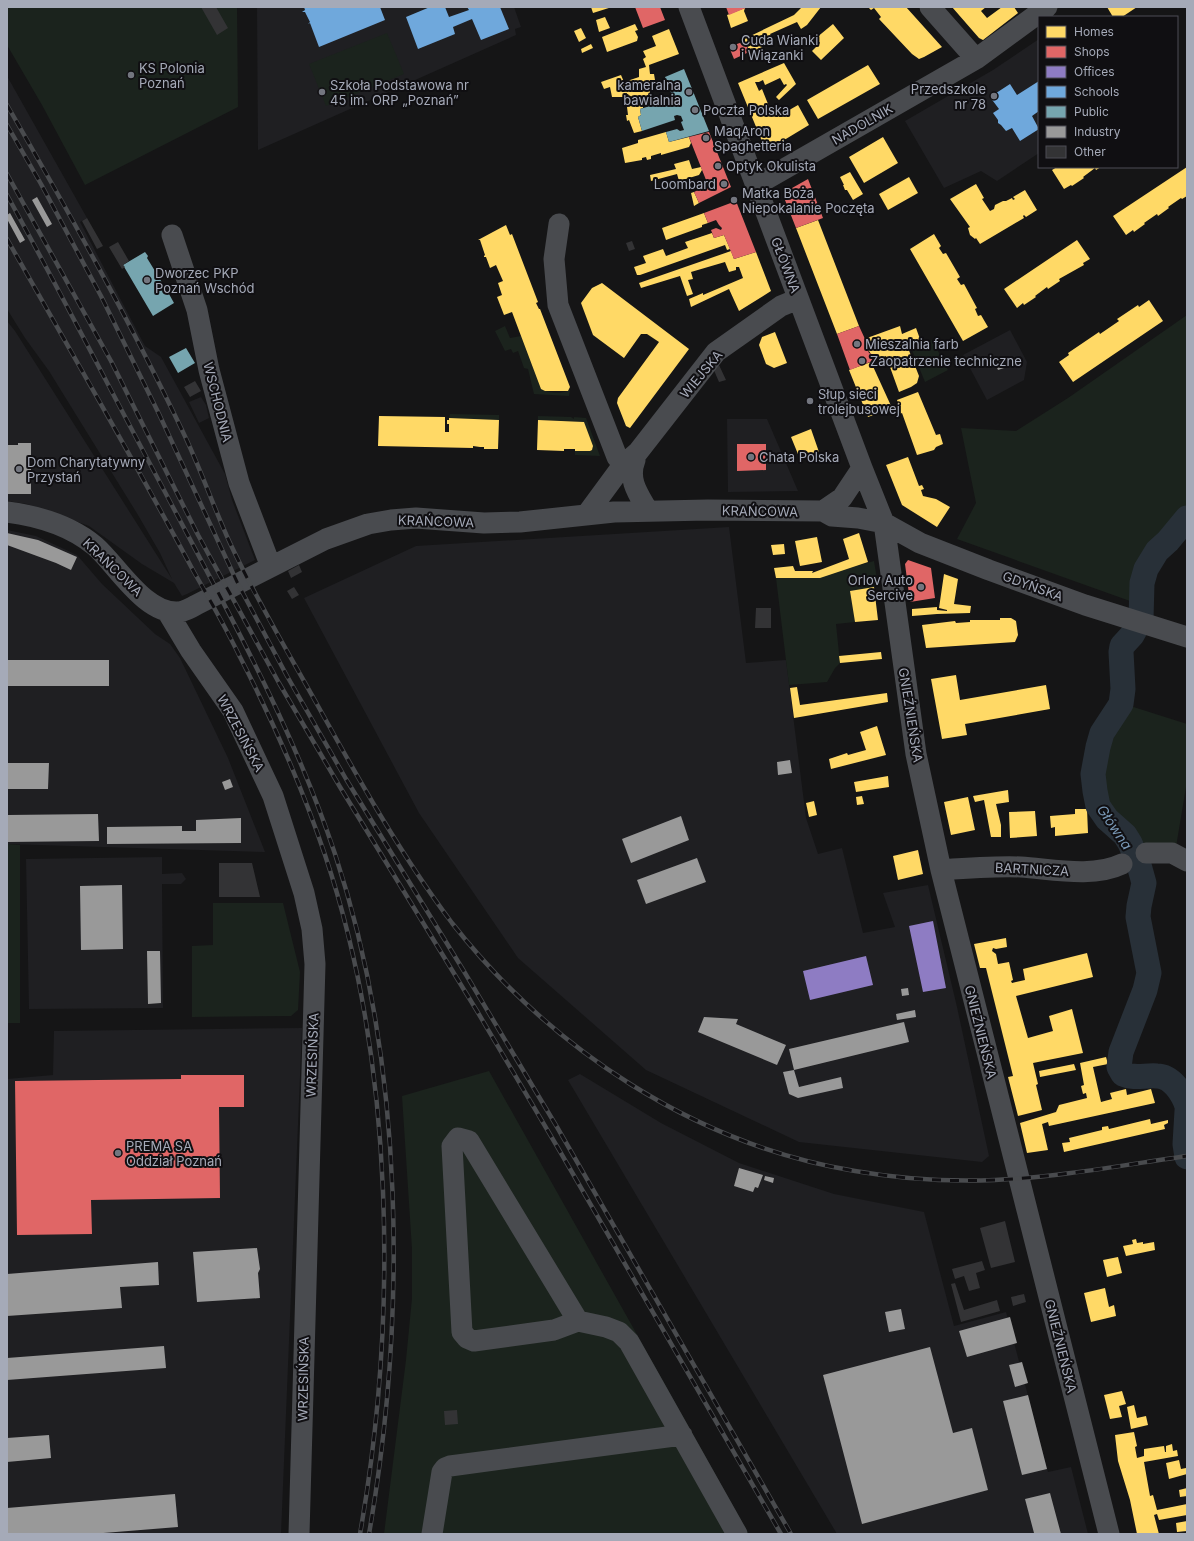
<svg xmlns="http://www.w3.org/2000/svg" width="1194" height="1541" font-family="Inter,sans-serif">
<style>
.built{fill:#1f1f22}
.green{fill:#1b231d}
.homes{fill:#ffd966}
.shops{fill:#e06666}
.offices{fill:#8e7cc3}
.schools{fill:#6fa8dc}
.public{fill:#76a5af}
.industry{fill:#999}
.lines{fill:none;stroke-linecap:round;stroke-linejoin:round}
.river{stroke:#283038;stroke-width:25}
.building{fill:#333335}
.minor{stroke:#494b4f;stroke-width:21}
.rail-casing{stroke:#494b4e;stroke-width:4.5}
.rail{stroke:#100f12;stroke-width:3;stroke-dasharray:9;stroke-linecap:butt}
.poi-dot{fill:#73767f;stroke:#100f12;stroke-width:1.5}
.labels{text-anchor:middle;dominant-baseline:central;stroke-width:4;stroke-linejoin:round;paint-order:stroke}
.poi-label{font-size:13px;fill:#a5aab8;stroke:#100f12;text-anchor:start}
.street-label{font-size:13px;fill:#a5aab8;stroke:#100f12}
.water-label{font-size:14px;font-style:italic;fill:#7998b6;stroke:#100f12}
</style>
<rect width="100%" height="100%" fill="#151516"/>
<path class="built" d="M257 7H514L521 27 515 29 516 35 258 150Z
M1039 39V153L997 181 981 171 944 188 905 121 993 70Z
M7 76 87 218 80 222 145 346 161 357 225 474 232 500 255 560 187 594 182 596 174 583 142 564 89 526 27 504 7 501V321L15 331 172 579 160 553 138 515 49 371 25 338 7 309Z
M1010 330 1027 362 1024 380 987 400 963 355Z
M201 397 206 405 209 418 199 423 189 402Z
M727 419H767L798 491 728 492Z
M729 527 746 663 786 660 806 818 818 854 842 848 863 933 895 927 883 893 928 885 957 1007 989 1156 982 1162 799 1142 646 1070 518 958 419 813 304 598 416 546Z
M7 530 36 536 77 555 102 584 155 634 170 644 180 658 228 758 265 852 7 844Z
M162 857V874L182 873 186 879 181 884H162L163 1008 29 1009 26 859Z
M302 1028 281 1534H7V1079L53 1075 54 1031Z
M580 1074 661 1123 739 1163 834 1194 924 1212 954 1326 1006 1312 1048 1472 1071 1467 1088 1534H837L568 1080Z"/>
<path class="green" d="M7 7H237L238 107 85 185 42 105 7 45Z
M387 33 404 74 326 106 309 64Z
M1187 315V531L1130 601 957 539 976 503 961 428 1016 431 1068 398Z
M505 326 510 338 521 336 541 389C547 393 563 394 570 390L569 396 534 394 528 369 524 368 518 351 513 353 511 349 505 351 495 331Z
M932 340 948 370 925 382 912 350Z
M450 414 499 415V420L449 418Z
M538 416 571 417 574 419V417L586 418 600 456 575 455V451H590L593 448 583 422 538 420Z
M874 561 877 579 874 587 850 591 855 622 836 624 840 663 835 668 827 682 789 685 776 578 828 574Z
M1124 704 1187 724V781L1176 847 1136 846 1123 828 1110 817 1105 801 1103 752 1110 732Z
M7 844 20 845V1023H7Z
M213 903H283L300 972 298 1010 291 1016 192 1017V946L213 945Z
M489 1071 749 1534H384L406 1360 412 1298V1249L402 1096Z"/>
<path class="homes" d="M591 7H612L593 13Z
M802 7H821L807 25 801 29 797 22 770 34 774 42 754 51 752 48 749 50 744 39 794 15Z
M868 7H906L942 47 924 57 919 59 912 54 879 19 881 17 874 8 871 10Z
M952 7H986L981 11 987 18 1002 7H1014L1018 13 983 40 979 38Z
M1107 7H1137L1122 17H1113Z
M745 8 744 11 748 21 731 28 727 15Z
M605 17 610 28 599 32 596 20Z
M635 24 638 30 635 31 638 37 637 41 607 52 602 37Z
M833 24 844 38 821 60 812 51 820 43 816 38Z
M581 28 586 38 579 42 574 31Z
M669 29 679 54 649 65 650 74H654L655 80H650V103H643V108L640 109 641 115 638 117 642 131 634 133 629 120 627 121 626 115H628L626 99 629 95 626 93 623 97H612L610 87 604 89 601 82 621 75 624 82 639 77V69L646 67 643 59 646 57 643 51 656 46 652 36Z
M591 44 593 48 582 53 581 49Z
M784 63 796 84 779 100 776 97 787 85 786 84 784 85 780 78 765 85 763 80 759 82H755L759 91 762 89 770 109 773 107 777 117 798 105 809 125 766 151 738 83Z
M868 65 880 84 818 119 807 100Z
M666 132 669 142 689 137 691 143 689 147 661 155V153L651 156V159L647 160 646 157 642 158V160L625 163 622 148 638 143V140Z
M883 137 898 163 864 183 849 157Z
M689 160 692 169 701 167 702 170 699 175 679 181 677 174 651 181 650 175 676 169 674 164Z
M1057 167H1101L1096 170 1095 168 1083 177 1084 178 1072 186 1071 185 1064 189 1052 170Z
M1187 167V196L1182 199 1181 198 1168 207 1169 208 1158 216 1157 214 1144 223 1145 224 1134 232 1133 230 1126 235 1113 216Z
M850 172 863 194 853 200 847 190H845L843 185H844L840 177Z
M909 177 918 193 888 210 879 194Z
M976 184 984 198 982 199 990 211 994 209 995 205 1003 201H1006L1012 198 1013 200 1015 199 1013 197 1025 190 1037 210 1026 217 1024 215 1023 216 1024 218 980 244 976 238 975 239 970 235 968 228 970 227 950 199Z
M694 192 699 203 694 206 691 193Z
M704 213 708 223 702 225V227L666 240 662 228Z
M818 220 859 326 837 334 796 228Z
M506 225 510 235 512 234 538 302 536 303 539 309H540L570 387 568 391H545L541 389 512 312 504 315 497 297 502 295 498 283 503 281 496 265 490 268 486 257H484V256L485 255 480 240H478Z
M712 233 714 238 724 235 730 249 727 250 725 245 640 275H637L634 267 646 263 643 256 663 249 666 256 688 248 685 242Z
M934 234 941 246 939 248 943 254 946 253 960 277 957 279 961 285 964 284 977 308 975 309 978 316 981 315 988 327 963 341 910 249Z
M1077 240 1090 259 1083 263 1084 265 1059 279 1060 281 1048 289 1047 287 1035 296 1036 297 1024 305 1023 303 1017 308 1004 289Z
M731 251 734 259 756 252 771 291 739 311 729 289 691 307 689 299 703 293V295L743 278 739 267H736V270L729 272 725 262 691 272 693 279 688 280 693 294 687 296 680 276 641 288 639 283Z
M602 283 689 349 630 428 626 426 617 403 618 398 659 342 647 334H641L624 358 593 335 581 303 592 288Z
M1149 300 1163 321 1073 382 1059 362 1069 355 1068 353 1099 332 1100 334 1119 321 1117 319 1138 305 1139 307Z
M900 326 902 334 916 328 920 339 918 344 908 348 919 376 917 383 911 387 899 392 886 356 875 360 867 348 870 347 867 338Z
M775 332 787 363 774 368 766 364 759 345 762 337Z
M871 362 892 408 868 417 849 370Z
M918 392 936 435 940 434 943 444 936 447 934 450 917 455 902 413 895 416 892 409 899 406 897 400Z
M379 416 445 417V432H449V424H447V420H449V418L499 420 498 449H484V447H480L473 446V448L378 446Z
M538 420 584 422 593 446 592 450 590 451H575V449H564V451L537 450Z
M811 429 819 452 814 454 816 458 810 461 808 456 800 459 791 437Z
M908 457 919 486 922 485 924 489 921 490 923 496 936 499 950 507 937 527 902 505 886 465Z
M859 533 868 562 820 578H776L774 568 793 566 795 571H813L812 573 849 559 843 539Z
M817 537 822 562 800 566 795 541Z
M784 544 785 554 773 555 771 545Z
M944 574 958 579 954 604 971 606 970 613 937 614 912 616V609L937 607V610L947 611V610L939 608Z
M874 587 878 620 855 622 850 591Z
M1000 618H1011L1016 621 1018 635 1015 642 926 648 922 625 955 621 956 623 970 622V620H1000Z
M881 652 882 659 840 663 839 656Z
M956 675 960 700 1046 685 1050 709 965 724 967 735 942 739 931 679Z
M797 687 800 705 887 693 888 702 794 718 790 688Z
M877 726 886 755 831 769 829 759 847 753 848 755 866 750 860 732Z
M888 776 889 787 856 792 854 782Z
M1008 790 1009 802 996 804 1001 825V837H991L984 800 975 802 973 796Z
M862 796 864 804 857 805 856 797Z
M968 797 975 830 951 835 944 802Z
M814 801 817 815 809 817 806 803Z
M1075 809H1087L1088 833 1055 836V827L1051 828 1050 816 1075 814Z
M1035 811 1037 836 1010 838 1009 812Z
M918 850 923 874 898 880 893 856Z
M1006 938 1007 947 996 949 993 948 992 951 996 954 998 964 1009 962 1013 980 1011 981 1012 983 1025 980 1023 969 1087 953 1093 977 1016 996 1028 1038 1053 1031 1049 1016 1072 1009 1083 1053 1033 1063 1038 1084 1036 1085 1042 1110 1018 1116 1008 1077 1013 1076 986 968H980L974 944Z
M1106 1057 1108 1064 1093 1067 1101 1102 1112 1099 1110 1093 1126 1089 1127 1095 1151 1089 1155 1103 1049 1126 1048 1122 1042 1124 1048 1150 1027 1153 1020 1123 1056 1112 1059 1105 1087 1098 1086 1093 1083 1094 1081 1086 1084 1085 1080 1063Z
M1074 1064 1076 1070 1040 1077 1039 1071Z
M1150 1119 1151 1124 1168 1120V1123L1164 1125 1165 1129 1064 1152 1062 1143 1070 1142 1069 1138 1102 1130V1127L1108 1126 1109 1129Z
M1136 1239 1137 1243 1143 1242V1244L1154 1242 1155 1250 1126 1256 1123 1246 1133 1244 1132 1240Z
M1118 1257 1122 1273 1107 1277 1103 1260Z
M1105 1288 1109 1307 1114 1305 1116 1316 1091 1322 1084 1293Z
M1122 1391 1126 1404 1119 1406 1122 1417 1110 1419 1104 1395Z
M1134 1405 1137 1418 1146 1416 1148 1425 1131 1429 1127 1407Z
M1134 1432 1137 1446 1135 1447 1137 1458 1144 1456V1449L1164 1446 1165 1452H1166V1446L1172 1444 1173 1451 1177 1450 1178 1456 1144 1462 1150 1496 1153 1495 1157 1510 1187 1504V1515L1159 1520 1157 1514 1154 1515 1159 1534H1137L1130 1500 1118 1461 1115 1435Z
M1179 1460 1181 1469 1186 1468 1187 1474 1169 1479 1166 1463Z
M1187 1488V1496L1180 1497 1179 1490Z
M1187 1521V1531L1177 1532 1176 1523Z"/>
<path class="shops" d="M635 7H660L665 20 643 28Z
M726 7H748L729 15Z
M745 41 749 52 734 59 729 47Z
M709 132 731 187 699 203 694 192 708 185 689 137Z
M808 179 823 218 796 228 783 195 785 192Z
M736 201 756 252 734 259 724 235 714 238 711 230 716 228 721 230 722 228 719 225 716 220 708 223 704 213Z
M859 326 865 339 867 338 870 347 867 348 869 353 872 354 875 360 850 370 837 334Z
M737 444H766V470L737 471Z
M908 560 931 568 935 598 910 602 905 564Z
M181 1075H244V1107H219L220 1198 91 1200 92 1234 17 1235 15 1081 181 1079Z"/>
<path class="offices" d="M933 921 946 988 923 992 909 926Z
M866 956 873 985 810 1000 803 971Z"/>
<path class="schools" d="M304 7H380L385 20 319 47 310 23 308 24 310 22 305 12H302L305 10Z
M430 7H445L449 17 469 10 467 7H500L509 29 481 40 472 19 453 27 455 34 418 49 406 17Z
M1039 81V111L1032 116 1039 129 1020 141 1012 128 1006 131 1001 125 998 123V120L993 113 999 109 990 97 1010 84 1017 95Z"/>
<path class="public" d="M684 69 709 131 669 142 666 132 677 129 680 131 684 130 681 122 683 121 681 116 677 115 674 116 675 120 642 131 638 117 641 115 640 109 660 103 659 100 664 98 665 101 673 98 665 77Z
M145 252 148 256 147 258 166 289 168 288 171 291 169 294 174 303 153 316 123 265Z
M186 348 195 363 178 373 169 357Z"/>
<path class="industry" d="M37 197 52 224 47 227 32 200Z
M10 213 25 240 20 243 7 219V215Z
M1000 360 1004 368 998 370 995 363Z
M18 443H31V494H7V445H18Z
M7 533 38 540 77 557 71 570 56 563 7 545Z
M7 660H109V686H7Z
M790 760 792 773 778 775 777 762Z
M7 763H49L48 789H7Z
M230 779 233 787 225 790 222 782Z
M98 814 99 841 7 842V815Z
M681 816 689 840 631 863 622 839Z
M241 818V843L107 844V827L182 826V831H196V820Z
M697 858 706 882 646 904 637 880Z
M122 885 123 949 81 950 80 886Z
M147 951H160L161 1003 148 1004Z
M908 988 909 995 902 996 901 989Z
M915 1010 916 1017 897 1020 896 1014Z
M704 1017 738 1019 736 1024 786 1045 777 1065 698 1032Z
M904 1022 909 1042 794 1070 789 1049Z
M794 1070 799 1087 841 1077 843 1088 798 1098 789 1094 783 1072Z
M739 1168 763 1175 758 1188 755 1187 753 1192 734 1186Z
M765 1176 774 1178 773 1183 764 1180Z
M257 1248 260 1269 258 1273 260 1298 197 1302 193 1252Z
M158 1262 159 1285 120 1287 122 1308 7 1316V1274Z
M901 1309 905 1329 889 1332 885 1312Z
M1010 1317 1017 1343 967 1357 959 1331Z
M164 1346 166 1368 7 1380V1358Z
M930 1347 953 1433 972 1428 988 1490 862 1524 823 1375Z
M1022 1362 1028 1383 1015 1387 1009 1365Z
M1028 1395 1047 1469 1022 1475 1003 1401Z
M49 1435 51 1458 7 1462V1438Z
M1050 1493 1061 1534H1030L1034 1533 1025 1499Z
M175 1494 178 1527 91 1534H7V1508Z"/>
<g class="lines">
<path class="river" d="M1187 518 1168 541 1157 551 1146 569 1142 583 1141 619 1132 635 1122 646 1121 652 1123 689 1121 704 1102 733 1098 747 1093 774 1095 791 1098 806 1107 819 1125 835 1130 843 1139 865 1144 883 1139 906 1138 917 1149 973 1145 990 1121 1052 1119 1067 1123 1074C1134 1079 1145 1075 1157 1076 1172 1076 1183 1094 1187 1106
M1187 1111 1185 1144 1187 1157"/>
</g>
<path class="building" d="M201 7H216L228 28 217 35Z
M87 218 103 246 97 249 82 221Z
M632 241 635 249 629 251 626 243Z
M118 242 129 261 123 265 125 267 122 269 109 247Z
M719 365 726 380 719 382 713 368Z
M195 381 201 391 190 397 184 387Z
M299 565 302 572 291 578 288 571Z
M294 587 299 595 292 599 287 591Z
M756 608H771V628H755Z
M219 863H252L260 897H219Z
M1005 1221 1015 1262 991 1268 980 1228Z
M982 1261 985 1270 976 1273 980 1288 969 1291 964 1276 955 1279 952 1269Z
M955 1283 964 1310 997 1300 1000 1311 961 1322 951 1284Z
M1024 1294 1026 1302 1013 1306 1011 1297Z
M457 1410 458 1424 445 1425 444 1411Z"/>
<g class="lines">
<path class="minor" d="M689 7 862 468 884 523 916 754 941 870 1109 1534
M930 7 976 59
M756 185 976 59 1047 7
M559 224 554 259 558 305 617 457 632 474
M172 235 197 310 209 370 239 483 271 567
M635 460C627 480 639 495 648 511
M823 511 832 516 858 518 884 523 920 543 989 570 1085 605 1187 637
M7 512C38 516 70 525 95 546 117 565 145 615 179 612 185 611 191 608 196 605L326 539 368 524 391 520 416 518 484 523 520 522 614 512 708 510 823 511 842 498 862 468
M587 514 623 465 638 452 716 352 781 306 798 299
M167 611 191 651 233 711 273 796 304 893 312 929 315 964 299 1534
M1146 853H1172L1187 861
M941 870C968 868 994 866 1021 867 1052 869 1093 878 1122 864
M578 1321 554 1330 474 1341 467 1338 462 1332 452 1146 458 1138 469 1141 578 1321 606 1327 619 1332 629 1342 737 1534
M432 1534 442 1472 445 1468 450 1466 682 1435"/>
<g class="rail-casing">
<path id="rail" d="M7 105C68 211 129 319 182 430 200 467 213 506 230 543 256 599 288 652 318 706 359 780 401 855 452 923 551 1049 696 1145 855 1171 901 1179 948 1182 995 1180 1059 1177 1124 1165 1187 1156
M7 125 41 184 101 296 159 414 238 584 287 676 346 779 462 968 557 1127 791 1534
M7 174 111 361 198 535 279 683 340 787 477 1011 558 1148 781 1534
M7 195C61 293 112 393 165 492 227 610 293 727 335 854 405 1066 407 1316 369 1534
M7 239C70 350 134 460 194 572 210 600 226 628 240 657 273 721 302 787 325 855 395 1063 398 1318 360 1534"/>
</g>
<use href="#rail" class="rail"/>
</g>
<g class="poi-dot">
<circle cx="733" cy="47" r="4"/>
<circle cx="131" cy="75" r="4"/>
<circle cx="322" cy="92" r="4"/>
<circle cx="689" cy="92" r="4"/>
<circle cx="994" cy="96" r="4"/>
<circle cx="695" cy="110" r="4"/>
<circle cx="706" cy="138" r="4"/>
<circle cx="718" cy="166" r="4"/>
<circle cx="724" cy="184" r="4"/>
<circle cx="734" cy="200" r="4"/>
<circle cx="147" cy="280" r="4"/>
<circle cx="857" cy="344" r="4"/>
<circle cx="862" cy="361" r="4"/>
<circle cx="810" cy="401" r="4"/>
<circle cx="751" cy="457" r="4"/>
<circle cx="19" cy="469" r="4"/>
<circle cx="921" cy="587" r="4"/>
<circle cx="118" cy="1153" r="4"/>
</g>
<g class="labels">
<g class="poi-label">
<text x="741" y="40">Cuda Wianki<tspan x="741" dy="15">i Wiązanki</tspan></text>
<text x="139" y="68">KS Polonia<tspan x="139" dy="15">Poznań</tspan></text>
<text x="330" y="85">Szkoła Podstawowa nr<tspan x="330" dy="15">45 im. ORP „Poznań”</tspan></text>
<text x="681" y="85" text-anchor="end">kameralna<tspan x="681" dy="15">bawialnia</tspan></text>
<text x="986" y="89" text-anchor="end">Przedszkole<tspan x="986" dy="15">nr 78</tspan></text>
<text x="703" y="110">Poczta Polska</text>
<text x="714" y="131">MaqAron<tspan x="714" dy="15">Spaghetteria</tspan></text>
<text x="726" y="166">Optyk Okulista</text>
<text x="716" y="184" text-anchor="end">Loombard</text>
<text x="742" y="193">Matka Boża<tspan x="742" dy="15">Niepokalanie Poczęta</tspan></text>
<text x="155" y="273">Dworzec PKP<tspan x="155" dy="15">Poznań Wschód</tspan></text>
<text x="865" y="344">Mieszalnia farb</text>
<text x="870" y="361">Zaopatrzenie techniczne</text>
<text x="818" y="394">Słup sieci<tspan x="818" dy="15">trolejbusowej</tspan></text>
<text x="759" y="457">Chata Polska</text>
<text x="27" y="462">Dom Charytatywny<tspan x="27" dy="15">Przystań</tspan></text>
<text x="913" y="580" text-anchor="end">Orlov Auto<tspan x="913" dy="15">Sercive</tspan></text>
<text x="126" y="1146">PREMA SA<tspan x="126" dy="15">Oddział Poznań</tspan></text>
</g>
<g class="street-label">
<text transform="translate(862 124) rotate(-30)">NADOLNIK</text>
<text transform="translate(786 265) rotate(69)">GŁÓWNA</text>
<text transform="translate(701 374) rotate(-50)">WIEJSKA</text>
<text transform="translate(218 402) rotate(76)">WSCHODNIA</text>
<text transform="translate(760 511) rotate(1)">KRAŃCOWA</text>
<text transform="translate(436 521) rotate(2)">KRAŃCOWA</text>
<text transform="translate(113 567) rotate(44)">KRAŃCOWA</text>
<text transform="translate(1033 586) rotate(20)">GDYŃSKA</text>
<text transform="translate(911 715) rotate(81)">GNIEŹNIEŃSKA</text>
<text transform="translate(241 733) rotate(62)">WRZESIŃSKA</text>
<text transform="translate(1032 869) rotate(3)">BARTNICZA</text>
<text transform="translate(981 1032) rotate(76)">GNIEŹNIEŃSKA</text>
<text transform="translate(312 1055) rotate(-88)">WRZESIŃSKA</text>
<text transform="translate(1061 1346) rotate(76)">GNIEŹNIEŃSKA</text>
<text transform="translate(303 1379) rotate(-89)">WRZESIŃSKA</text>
</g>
<g class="water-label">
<text transform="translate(1115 827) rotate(56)">Główna</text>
</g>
</g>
<rect width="1194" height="1541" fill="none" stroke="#a5aab8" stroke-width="16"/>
<rect x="1038" y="16" width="140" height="152" fill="#100f12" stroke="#4c4d54"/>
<rect x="1046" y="26" width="20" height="12" fill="#ffd966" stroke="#4c4d54"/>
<text x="1074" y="36" font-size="12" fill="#a5aab8">Homes</text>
<rect x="1046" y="46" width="20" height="12" fill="#e06666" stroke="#4c4d54"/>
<text x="1074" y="56" font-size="12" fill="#a5aab8">Shops</text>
<rect x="1046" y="66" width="20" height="12" fill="#8e7cc3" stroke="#4c4d54"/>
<text x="1074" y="76" font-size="12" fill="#a5aab8">Offices</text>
<rect x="1046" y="86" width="20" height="12" fill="#6fa8dc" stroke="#4c4d54"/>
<text x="1074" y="96" font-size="12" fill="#a5aab8">Schools</text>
<rect x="1046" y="106" width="20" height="12" fill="#76a5af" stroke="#4c4d54"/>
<text x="1074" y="116" font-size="12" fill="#a5aab8">Public</text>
<rect x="1046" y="126" width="20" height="12" fill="#999999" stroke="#4c4d54"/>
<text x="1074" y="136" font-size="12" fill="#a5aab8">Industry</text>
<rect x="1046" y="146" width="20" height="12" fill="#333335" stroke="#4c4d54"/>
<text x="1074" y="156" font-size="12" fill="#a5aab8">Other</text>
</svg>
